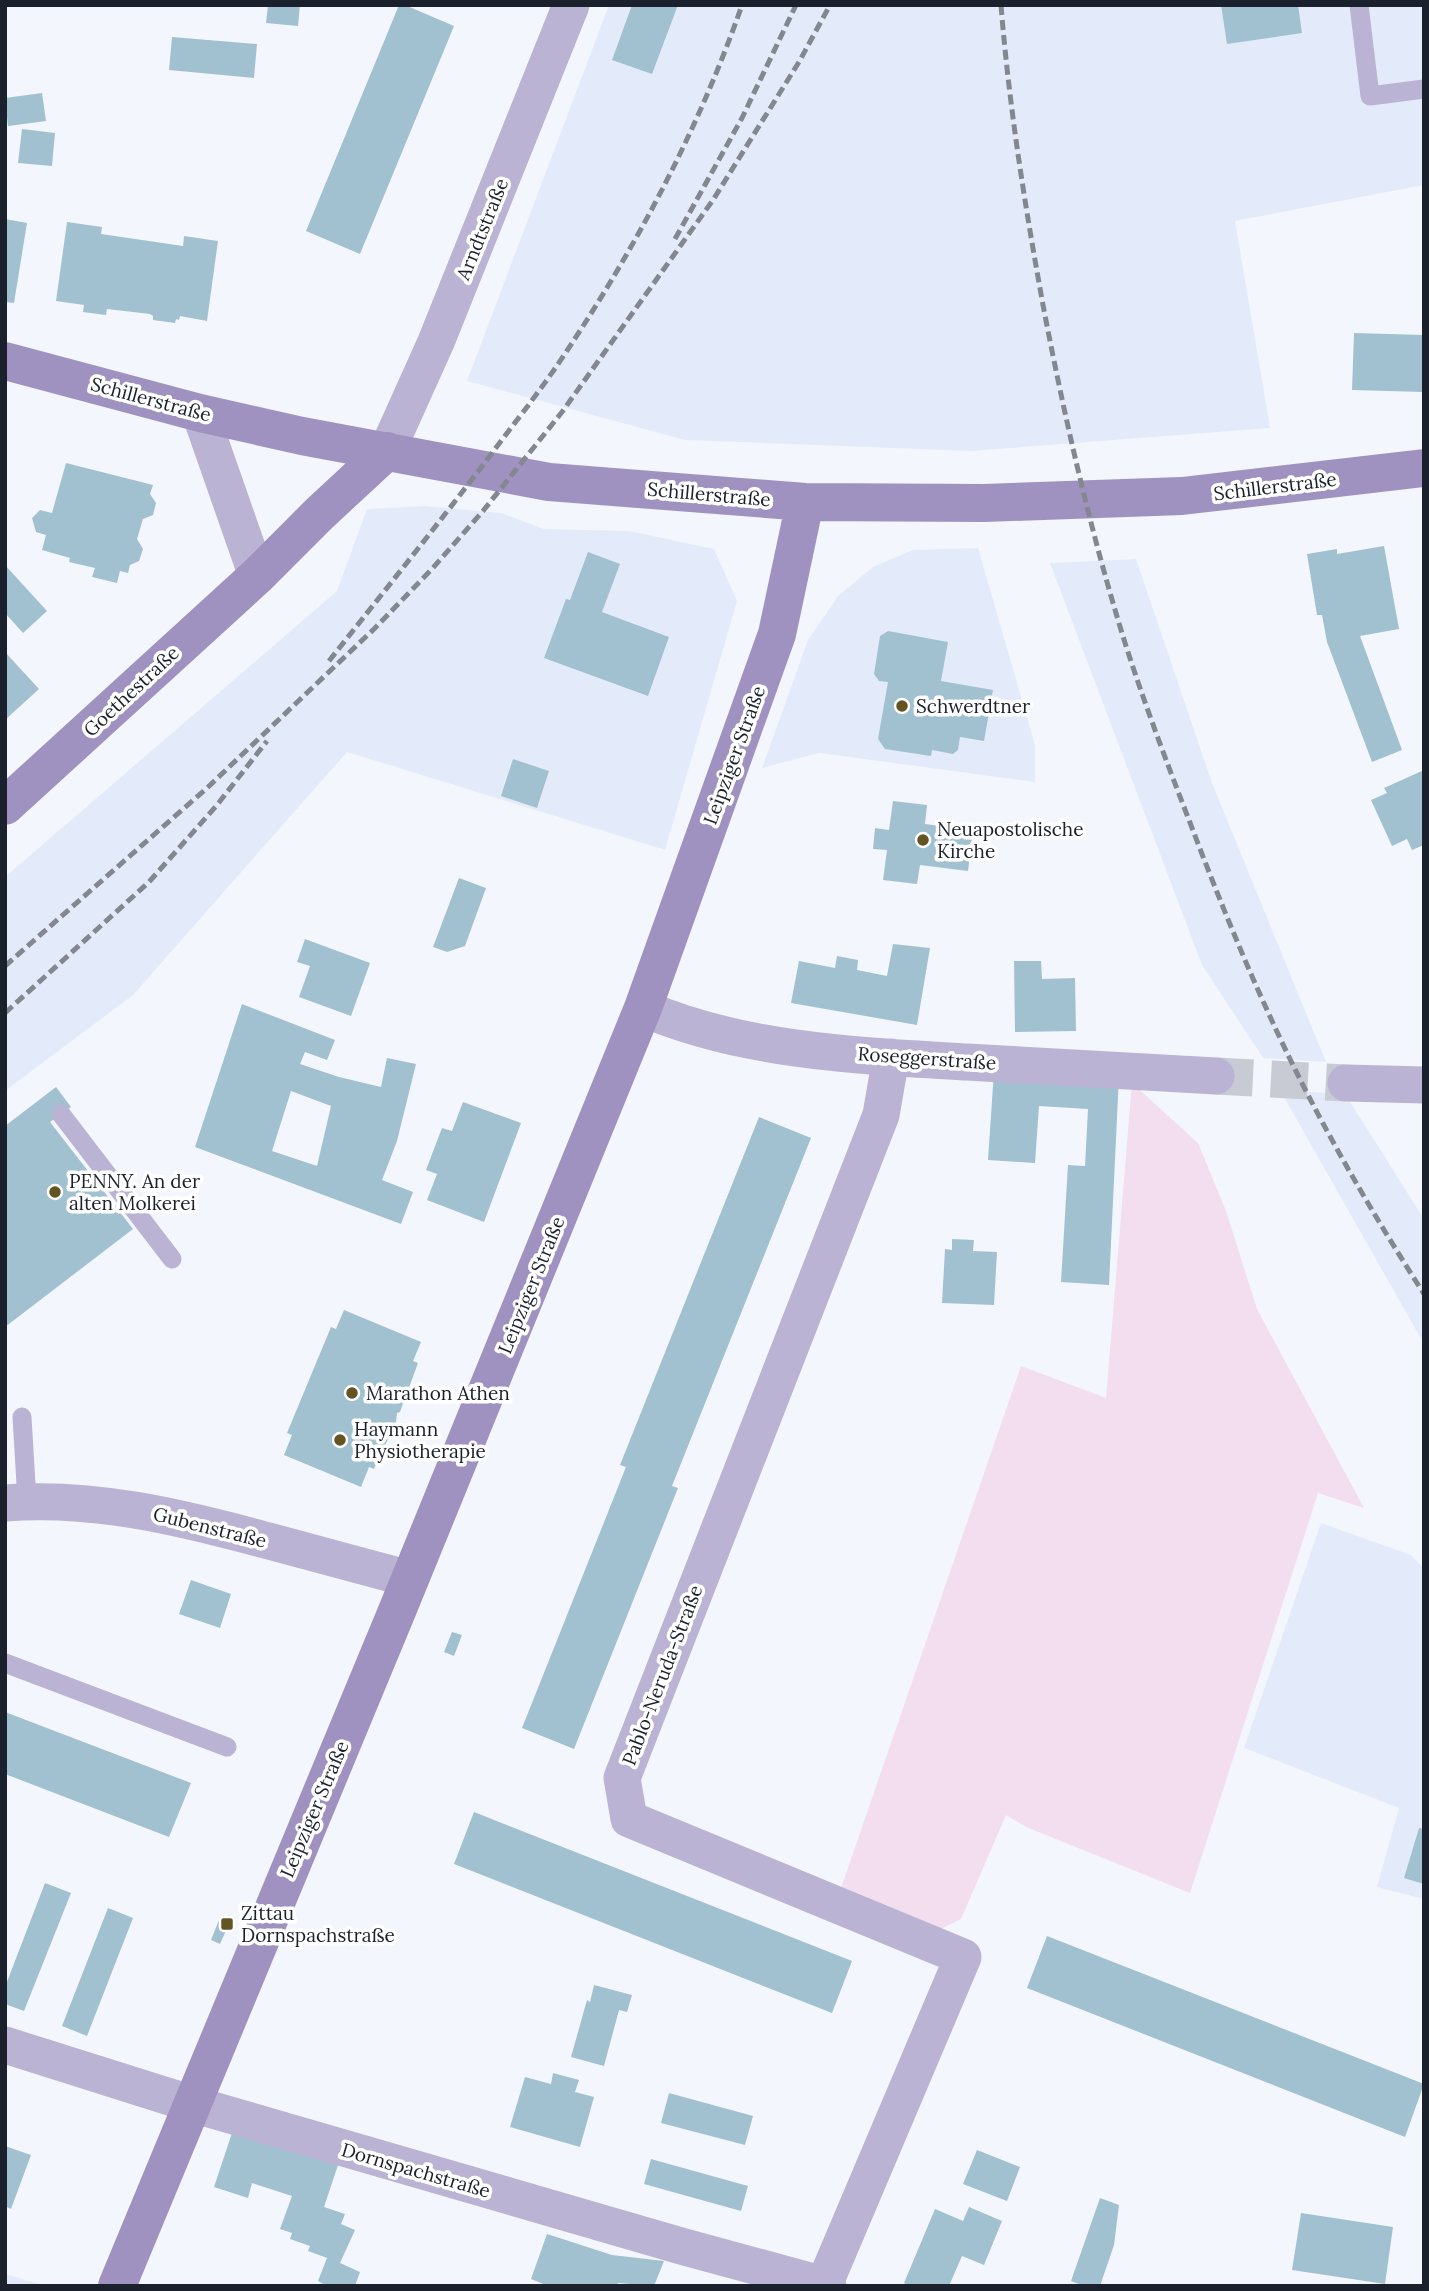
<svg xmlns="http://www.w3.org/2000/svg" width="1429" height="2291" font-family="Lora,serif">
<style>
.built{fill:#e3ebfb}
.green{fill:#f2deef}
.building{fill:#a2c1d0;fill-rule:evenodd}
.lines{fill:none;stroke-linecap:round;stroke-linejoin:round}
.minor-tunnel{stroke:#c8cbd3;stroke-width:37;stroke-dasharray:37 18;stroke-linecap:butt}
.service{stroke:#bbb3d3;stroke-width:19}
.minor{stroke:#bbb3d3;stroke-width:37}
.secondary{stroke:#9f92c0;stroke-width:38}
.rail{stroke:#828790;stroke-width:5;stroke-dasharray:10 5;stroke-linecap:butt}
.poi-dot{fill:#635421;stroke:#fff;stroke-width:2.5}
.labels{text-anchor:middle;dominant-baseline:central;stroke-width:7;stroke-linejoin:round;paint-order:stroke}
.street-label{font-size:19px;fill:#1b212c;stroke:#fff}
.poi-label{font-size:19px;fill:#1b212c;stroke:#fff;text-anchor:start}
</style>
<rect width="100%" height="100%" fill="#f3f6fd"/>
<path class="built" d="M609 5H1424V185L1235 221 1270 428 971 451 685 440 467 381Z
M424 506 501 513 544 529 629 531 714 549 737 601 665 850 347 752 133 995 5 1091V877L337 591 367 509Z
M978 548 1035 745V782L819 753 762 768 808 640 838 596 873 567 913 550Z
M1136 559 1212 783 1326 1062 1263 1058 1202 965 1050 563Z
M1280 1090 1345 1094 1424 1219V1344Z
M1321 1523 1411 1555 1424 1569V1899L1377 1887 1399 1808 1244 1748Z
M5 2274 46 2286H5Z"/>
<path class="green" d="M1132 1083 1198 1143 1226 1211 1257 1309 1364 1508 1318 1493 1190 1893 1026 1827 1006 1815 961 1919 935 1932 840 1891 1021 1366 1106 1398Z"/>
<path class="building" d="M268 5H300L298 26 266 23Z
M399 5H405L454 26 360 254 306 231Z
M632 5H678L652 74 612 60Z
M1221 5H1298L1302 33 1227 44Z
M172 37 257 44 254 78 169 70Z
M42 93 46 121 8 126 5 98Z
M22 129 55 133 52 166 18 163Z
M5 219 27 223 14 303 5 302Z
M67 222 102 227 101 234 183 246 184 236 218 241 207 321 180 316 179 320 176 319 175 323 153 320V316L150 314 107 309 106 315 83 312 84 305 56 301Z
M1354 333 1424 335V392L1352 390Z
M66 463 153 485 150 494 156 503 153 515 143 519 137 539 143 549 139 561 130 565 128 573 120 571 117 583 92 577 95 568 69 562 70 558 42 550 46 535 36 532 32 518 40 510 52 513Z
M1384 546 1399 629 1360 636 1402 750 1372 762 1327 642 1322 615H1317L1307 554 1337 549V554Z
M588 552 620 564 602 612 669 637 648 696 544 658 566 599 570 600Z
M5 565 47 611 23 633 5 613Z
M888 631 948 642 941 681 993 690 984 741 960 737 958 750 953 754 932 750 931 756 885 749 878 739 888 682 879 681 874 674 880 636Z
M5 652 39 689 5 720Z
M513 759 549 771 537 808 501 796Z
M1424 770V845L1412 850 1407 839 1392 846 1371 800 1387 793 1384 788Z
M893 801 927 805 925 824 973 830 968 871 920 865 917 884 883 880 887 850 873 849 875 828 889 830Z
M459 878 486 888 465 946 447 952 433 947Z
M305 939 370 963 351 1016 299 997 310 966 297 962Z
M893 944 930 948 917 1025 791 1003 799 961 835 968 837 956 858 960 857 970 887 976Z
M1014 961H1041L1042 979 1075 978 1076 1031 1015 1032Z
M242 1004 335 1040 327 1060 305 1052 300 1064 339 1077 381 1087 387 1058 416 1064 397 1141 382 1180 413 1192 401 1224 195 1147ZM291 1091 331 1106 317 1166 272 1151Z
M994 1071 1119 1076 1109 1285 1061 1282 1068 1165 1085 1166 1088 1109 1039 1106 1035 1163 988 1160Z
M56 1087 71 1107 50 1122 133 1229 5 1327V1126Z
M463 1102 521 1123 484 1222 427 1200 437 1174 426 1170 442 1128 452 1131Z
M759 1117 811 1138 672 1486 678 1488 574 1749 522 1728 626 1467 620 1465Z
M952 1239 974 1240 973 1251 997 1252 994 1305 942 1303 945 1249 952 1250Z
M344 1310 421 1342 413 1361 418 1363 400 1412 397 1413 396 1422 374 1469 369 1467 361 1487 284 1455 292 1435 287 1433 331 1327 336 1329Z
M191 1580 231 1594 220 1628 179 1614Z
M452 1632 462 1635 454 1656 444 1652Z
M5 1712 191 1783 169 1837 5 1774Z
M474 1812 852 1961 832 2013 454 1864Z
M1419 1828 1424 1829V1884L1404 1878Z
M45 1883 71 1893 24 2011 5 2004V1987Z
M108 1908 133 1918 87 2036 62 2026Z
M219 1920 229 1924 220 1944 211 1940Z
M1047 1936 1424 2084 1405 2137 1027 1988Z
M594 1985 632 1995 627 2012 619 2010 604 2066 571 2057 587 2000 590 2002Z
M553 2073 579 2080 575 2092 594 2097 580 2147 510 2127 525 2077 551 2084Z
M669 2093 753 2116 745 2145 661 2123Z
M233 2130 338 2165 324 2207 345 2214 341 2224 355 2230 340 2263 360 2272 355 2286H327L318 2281 327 2258 308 2251 310 2246 290 2239 292 2233 280 2229 292 2196 252 2183 248 2198 214 2187Z
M5 2146 31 2155 11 2209 5 2206Z
M977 2150 1020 2167 1007 2201 963 2184Z
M651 2159 748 2186 741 2211 644 2184Z
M1100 2198 1119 2205 1114 2245 1100 2286H1084L1071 2281Z
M969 2207 1002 2221 984 2265 962 2256 949 2286H910L904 2283 935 2209 963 2221Z
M1301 2213 1393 2227 1385 2284 1292 2270Z
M547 2234 612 2255 664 2261 654 2286 618 2283 617 2286H548L531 2279Z"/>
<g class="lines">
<path class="minor-tunnel" d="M1216 1076 1346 1083"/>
<path class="service" d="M1359 5 1370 96 1424 89
M61 1114 172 1259
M22 1417 27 1501
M5 1663 227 1747"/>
<path class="minor" d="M200 413 257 576
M387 451 436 342 571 5
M643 1008C741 1051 861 1056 967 1062 1050 1066 1133 1071 1216 1076
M1346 1083 1424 1085
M5 1503C93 1496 180 1517 265 1540 313 1553 362 1566 410 1579
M5 2045 192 2104 681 2246 828 2286
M824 2285 963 1957 629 1819 622 1778 881 1115 891 1057"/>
<path class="secondary" d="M5 361 200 413 302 436 549 482 805 502 984 503 1182 496 1424 468
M5 806 257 576 319 514 387 451
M117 2286 397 1611 643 1008 777 634 805 502"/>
<path class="rail" d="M1001 5C1009 106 1025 206 1043 305 1065 420 1091 534 1126 646 1145 705 1167 763 1189 820 1220 902 1253 983 1291 1061 1330 1141 1376 1219 1424 1294
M675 239 742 118 796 5
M329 661C382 594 435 528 486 461 509 430 534 399 556 367 632 255 697 134 742 5
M5 966 207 788 374 629 432 569 483 511 562 412 713 200 799 62 830 5
M5 1013 149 882 217 805 267 741"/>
</g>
<g class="poi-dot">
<circle cx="902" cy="706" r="7"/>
<circle cx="923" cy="840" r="7"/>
<circle cx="55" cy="1192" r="7"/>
<circle cx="352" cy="1393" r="7"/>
<circle cx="340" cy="1440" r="7"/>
<rect x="220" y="1917" width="14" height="14" rx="3.5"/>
</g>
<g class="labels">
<g class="street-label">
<text transform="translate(482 229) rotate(-68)">Arndtstraße</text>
<text transform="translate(151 399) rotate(15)">Schillerstraße</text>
<text transform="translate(1275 486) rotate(-7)">Schillerstraße</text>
<text transform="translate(709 494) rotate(5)">Schillerstraße</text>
<text transform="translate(131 691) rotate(-43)">Goethestraße</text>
<text transform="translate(734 755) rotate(-70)">Leipziger Straße</text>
<text transform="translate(927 1058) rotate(4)">Roseggerstraße</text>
<text transform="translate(531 1285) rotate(-68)">Leipziger Straße</text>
<text transform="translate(210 1527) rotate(14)">Gubenstraße</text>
<text transform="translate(662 1675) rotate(-69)">Pablo-Neruda-Straße</text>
<text transform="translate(314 1809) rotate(-67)">Leipziger Straße</text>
<text transform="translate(416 2170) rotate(16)">Dornspachstraße</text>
</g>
<g class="poi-label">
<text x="916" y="706">Schwerdtner</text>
<text x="937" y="829">Neuapostolische<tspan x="937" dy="22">Kirche</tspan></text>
<text x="69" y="1181">PENNY. An der<tspan x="69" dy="22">alten Molkerei</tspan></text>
<text x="366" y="1393">Marathon Athen</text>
<text x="354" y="1429">Haymann<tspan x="354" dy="22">Physiotherapie</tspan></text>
<text x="241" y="1913">Zittau<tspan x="241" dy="22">Dornspachstraße</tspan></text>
</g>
</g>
<rect width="1429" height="2291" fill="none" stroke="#1b212c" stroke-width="14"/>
</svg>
